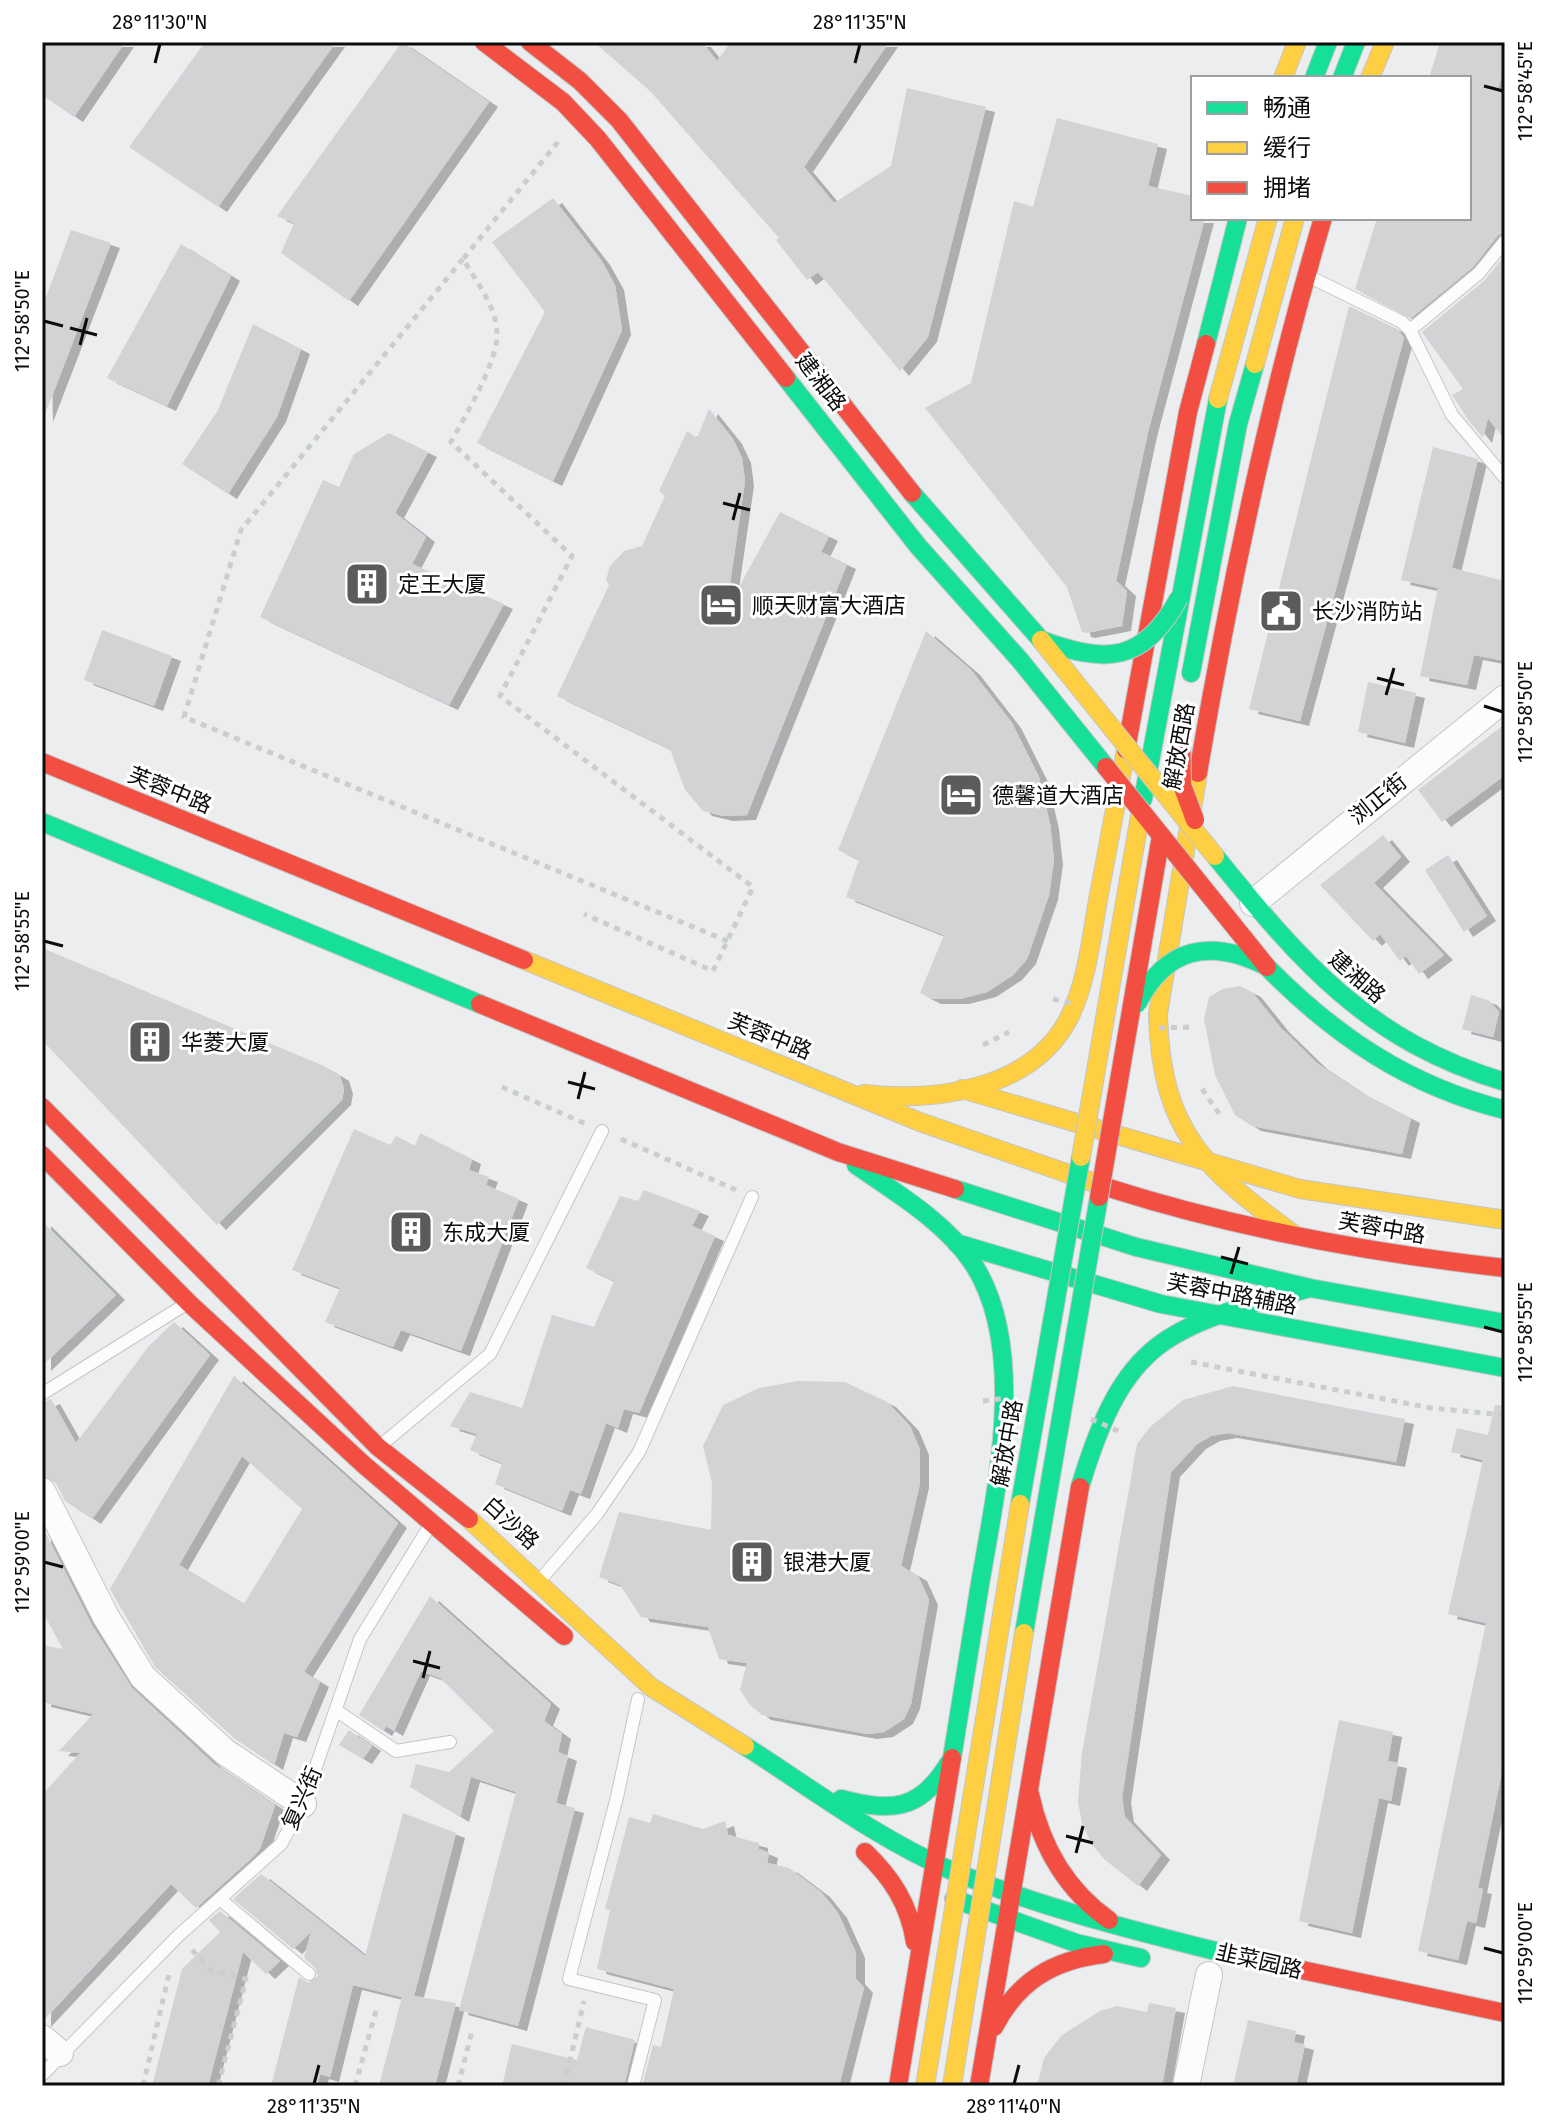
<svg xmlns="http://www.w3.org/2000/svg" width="1547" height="2128" font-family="'Fira Sans','Noto Sans SC',sans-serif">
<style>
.building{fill:#d2d3d5;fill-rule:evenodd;filter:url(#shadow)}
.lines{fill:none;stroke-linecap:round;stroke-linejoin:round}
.lane-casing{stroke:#c4c5c7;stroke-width:14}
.street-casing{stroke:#c4c5c7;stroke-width:28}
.fast-casing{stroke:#c4c5c7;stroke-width:20}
.slow-casing{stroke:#c4c5c7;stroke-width:20}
.jam-casing{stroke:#c4c5c7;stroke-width:20}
.path{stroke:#cccdcd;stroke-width:5;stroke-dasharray:6 6;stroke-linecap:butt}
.lane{stroke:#fcfcfd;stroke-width:12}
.street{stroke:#fcfcfd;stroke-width:26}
.fast{stroke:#16e098;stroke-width:18}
.slow{stroke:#ffcf43;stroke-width:18}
.jam{stroke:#f24e42;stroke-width:18}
.fast-bridge-casing{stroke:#c4c5c7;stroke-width:20;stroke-linecap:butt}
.slow-bridge-casing{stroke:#c4c5c7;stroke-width:20;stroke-linecap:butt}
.jam-bridge-casing{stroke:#c4c5c7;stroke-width:20;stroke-linecap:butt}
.path-bridge{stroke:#cccdcd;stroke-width:5;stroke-dasharray:6 6;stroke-linecap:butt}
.fast-bridge{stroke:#16e098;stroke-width:18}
.slow-bridge{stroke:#ffcf43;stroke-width:18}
.jam-bridge{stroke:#f24e42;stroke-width:18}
.ticks{fill:none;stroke:#0b0c0d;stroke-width:3}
.labels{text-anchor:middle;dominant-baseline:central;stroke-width:6;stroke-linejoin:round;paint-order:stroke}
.street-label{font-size:22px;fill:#0b0c0d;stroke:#fff}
.poi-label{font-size:22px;fill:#0b0c0d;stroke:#fff;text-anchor:start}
.neatline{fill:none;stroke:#0b0c0d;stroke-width:3}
.ticks-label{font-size:20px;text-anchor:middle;fill:#0b0c0d}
</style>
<defs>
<filter id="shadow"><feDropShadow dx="9" dy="5" stdDeviation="0" flood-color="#0004"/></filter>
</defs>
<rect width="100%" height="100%" fill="#ebedef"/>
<path class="building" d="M42 42H125L74 117 42 95Z
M205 42H336L218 207 129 147Z
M402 42 489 102 349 301 281 253 294 223 277 216Z
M594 42H702L717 61 731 42H889L804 167 834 203 891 166 907 88 986 107 928 337 900 371 818 272 807 280 776 240 779 238 651 92Z
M1440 42H1505V66L1497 91 1505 95V232L1498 235 1473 267 1411 318 1355 289 1377 218H1469V78H1429Z
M1057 118 1158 144 1148 186 1193 196V218H1205L1148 432 1116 581 1127 591 1122 626 1086 633 1082 632 1067 587 925 408 971 383 1014 201 1033 207Z
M553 198 601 260 615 285 622 330 553 481 477 443 545 312 492 242Z
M71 230 111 243 44 417 42 308Z
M181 244 231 276 167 406 107 378Z
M1505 255V440L1488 418 1483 438 1469 421 1452 395 1463 389 1422 332 1485 280Z
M1349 306 1397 329 1404 338 1300 721 1249 709Z
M253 324 301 349 277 417 228 494 182 464 218 410Z
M709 409 733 439 742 458 745 481 726 611 780 512 829 536 821 552 847 564 747 815 724 816 703 811 685 790 670 749 557 696 609 585 606 580 610 566 624 551 642 546 665 496 659 491 687 431 697 438Z
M389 433 428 452 395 513 426 537 412 564 504 604 449 705 260 617 323 480 339 487 354 454Z
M1433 447 1478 459 1452 568 1505 581V661L1474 655 1467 685 1420 676 1438 588 1401 580Z
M102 630 172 656 154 706 84 680Z
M926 631 971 670 1012 723 1039 777 1050 824 1054 860 1049 895 1027 959 1013 975 987 992 960 999H932L920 993 944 935 846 897 859 860 838 850Z
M1368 682 1416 693 1405 743 1358 732Z
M1505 724V775L1442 822 1418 790Z
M1383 835 1401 857 1374 883 1444 955 1419 974 1406 956 1400 961 1380 934 1373 941 1320 885Z
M1448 855 1487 916 1464 932 1425 870Z
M42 948 324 1066 340 1076 344 1089 342 1100 217 1225 42 1040Z
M1240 986 1252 992 1280 1027 1318 1064 1362 1093 1411 1118 1402 1154 1252 1126 1235 1115 1215 1075 1204 1019 1209 997 1223 989Z
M1471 995 1488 1000 1499 1012 1493 1037 1462 1029Z
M354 1129 390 1145 396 1136 415 1146 420 1133 472 1159 469 1170 489 1177 486 1185 519 1199 461 1351 401 1330 393 1347 325 1322 340 1288 292 1270Z
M644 1190 700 1211 692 1226 715 1236 639 1413 624 1409 618 1428 606 1423 581 1494 570 1490 562 1511 495 1484 502 1463 470 1450 477 1434 450 1426 470 1392 522 1408 552 1315 594 1327 614 1281 586 1268 620 1196 638 1201Z
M42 1221 116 1295 42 1366Z
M174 1322 210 1355 92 1519 65 1501 56 1483 42 1475V1403L51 1399 76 1443 149 1346Z
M234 1376 398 1523 304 1672 320 1682 297 1737 284 1733 274 1765 235 1739 155 1667 110 1589ZM242 1456 302 1509 244 1604 179 1565Z
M798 1381 845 1382 887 1402 910 1426 920 1450V1483L901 1566 918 1576 929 1600 911 1704 904 1719 884 1732 868 1734 762 1715 750 1705 740 1690 747 1663 719 1659 708 1627 641 1617 620 1585 599 1577 619 1512 711 1530 712 1483 703 1446 723 1405 759 1388Z
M1233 1386 1405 1419 1396 1462 1228 1433 1211 1436 1197 1444 1171 1472 1122 1798 1125 1817 1161 1855 1138 1886 1104 1859 1091 1843 1082 1823 1078 1802 1082 1753 1137 1444 1150 1427 1183 1400Z
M1495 1405 1505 1406V1757L1478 1888 1483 1889 1476 1923 1467 1921 1458 1960 1418 1951 1486 1623 1448 1614 1483 1460 1451 1452 1457 1428 1488 1435Z
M42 1526 92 1625 132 1688 214 1764 275 1805 260 1849 254 1856 196 1908 171 1884 42 2022V1795L80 1753 59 1751 93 1714 42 1702V1645L63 1649 42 1611Z
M430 1596 551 1704 544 1721 562 1734 558 1752 568 1756 556 1803 575 1808 518 2026 459 2010 516 1792 471 1777 460 1817 410 1787 416 1764 449 1772 494 1731 440 1678 421 1671 394 1731 386 1726 383 1731 359 1715Z
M1339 1720 1393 1732 1388 1761 1398 1763 1391 1801 1379 1798 1352 1933 1299 1921Z
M349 1730 372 1746 363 1759 339 1745Z
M403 1813 456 1833 414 1996 456 2003 435 2086H379L402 1997 353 1985 330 2077 320 2074 317 2086H271L299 1977 308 1983 318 1976 315 1968 304 1958 311 1932 293 1949 233 1899 261 1874 365 1956Z
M653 1814 703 1829 725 1821 728 1835 759 1843V1849L769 1853 767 1863 789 1868 821 1892 838 1913 856 1953V1979L864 1988 839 2086H642L653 2045 661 2047 674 1989 597 1969 610 1910 605 1909 629 1817 650 1823Z
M220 1911 280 1961 266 1974 243 1952 208 2086H152L182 1969 220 1932 209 1920Z
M1149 2003 1176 2008 1162 2086H1037L1044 2058 1062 2035 1100 2011 1117 2006 1147 2012Z
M1248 2020 1296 2031 1294 2042 1305 2045 1296 2086H1233Z
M586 2027 635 2040 624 2086H502L512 2044 577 2060Z"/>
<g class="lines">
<g class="lane-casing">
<path id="lane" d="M1308 276 1402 322 1410 330 1452 415 1505 478
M1410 330 1479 273 1505 241
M42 1394 186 1304
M380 1446 490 1354 602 1131
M541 1579 597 1514 639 1452 752 1197
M337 1711 396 1751 450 1742
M221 1900 309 1974
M42 2075 178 1936 281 1844 303 1804 360 1639 429 1527
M633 2086 655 2000 569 1979 617 1797 638 1699"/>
</g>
<g class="street-casing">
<path id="street" d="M1253 903 1505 698
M42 1491 106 1617 143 1677 225 1752 303 1804
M42 2038 60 2053
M1186 2086 1209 1975"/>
</g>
<g class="fast-casing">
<path id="fast" d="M1314 78 1328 42
M1342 78 1356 42
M1206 344 1238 218
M786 378 918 546 1019 659 1106 767
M912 493 1041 640
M1191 673 1238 424 1255 364
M1143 799 1218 399
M42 822 480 1004
M1215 856C1302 963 1368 1041 1505 1082
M1267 967C1336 1037 1409 1086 1505 1110
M856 1165C896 1193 944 1221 972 1262 1029 1347 996 1490 980 1584 971 1642 961 1700 952 1758
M955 1189 1136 1247 1310 1288 1505 1323
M956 1243 1161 1304 1505 1368
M1080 1487C1125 1337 1167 1327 1310 1288
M745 1746C811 1788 878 1839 950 1870 1041 1908 1136 1931 1231 1955
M841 1799C892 1812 920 1811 949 1763
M954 1899 1076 1943 1141 1958"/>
</g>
<g class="slow-casing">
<path id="slow" d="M1283 78 1297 42
M1370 78 1385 42
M1255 364 1295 218
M1218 399 1268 218
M1198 773 1158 1014C1161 1133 1205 1169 1296 1236
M524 960 920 1122 1109 1188
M962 1089 1300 1189 1505 1220
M864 1094C936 1102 1032 1090 1069 1018 1087 982 1091 939 1098 900 1107 850 1117 800 1126 750
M469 1519 651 1687 745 1746"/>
</g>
<g class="jam-casing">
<path id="jam" d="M484 42 563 102 598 139 786 378
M530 42 580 81 619 120 912 493
M1126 750 1188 412 1206 344
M42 762 524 960
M1198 773C1230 585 1269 400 1323 218
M480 1004 838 1152 955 1189
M42 1107 378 1447 469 1519
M42 1155 189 1303 363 1464 564 1636
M1109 1188C1238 1229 1370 1253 1505 1268
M1030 1794C1041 1846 1065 1889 1109 1920
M865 1852C892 1878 909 1904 915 1942
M1231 1955 1505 2013
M994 2027C1018 1981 1053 1960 1104 1954
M898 2086 952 1758
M979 2086 1080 1487"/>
</g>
<path class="path" d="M558 142 463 259C475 279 497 308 497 333 498 362 465 416 451 442L572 556 500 696 753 887 713 971 584 914
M463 259 241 530 184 717 730 942
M983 1045 1009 1032
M502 1087 586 1124
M1202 1089 1220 1115
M621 1139 736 1190
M1191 1362 1431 1408 1505 1415
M192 1950 211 1970 246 1979 218 2086
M143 2086 169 1974
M355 2086 377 2007
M458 2086 472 2031
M564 2086 584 2001"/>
<use href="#lane" class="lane"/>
<use href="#street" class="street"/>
<use href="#fast" class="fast"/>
<use href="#slow" class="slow"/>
<use href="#jam" class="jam"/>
<g class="fast-bridge-casing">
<path id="fast-bridge" d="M1041 640C1106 664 1144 663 1179 598
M1137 1004C1166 947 1210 938 1266 966
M1020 1504 1081 1157
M1024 1633 1099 1197"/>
</g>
<g class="slow-bridge-casing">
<path id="slow-bridge" d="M1041 640 1215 856
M1081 1157 1141 810
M925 2086 1020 1504
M952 2086 1024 1633"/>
</g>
<g class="jam-bridge-casing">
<path id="jam-bridge" d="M1181 731 1182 785 1195 820
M1106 767 1267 967
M1099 1197 1161 836"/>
</g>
<path class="path-bridge" d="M1053 999 1075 1004
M1159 1028 1190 1027
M983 1401 1007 1398
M1091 1419 1123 1433"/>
<use href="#fast-bridge" class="fast-bridge"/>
<use href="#slow-bridge" class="slow-bridge"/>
<use href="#jam-bridge" class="jam-bridge"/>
</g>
<path class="ticks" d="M155 63 160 44M855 63 860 44M1484 86 1503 91M44 321 63 326M70 328 97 335M80 345 87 318M723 503 750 510M733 520 740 493M1377 678 1404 685M1386 695 1394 668M1484 706 1503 712M44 941 63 946M568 1082 595 1089M578 1099 585 1072M1221 1257 1248 1264M1231 1274 1239 1247M1484 1327 1503 1332M44 1562 63 1567M413 1661 440 1668M423 1678 430 1651M1066 1836 1093 1843M1076 1853 1083 1826M1484 1948 1503 1953M314 2084 319 2065M1014 2084 1019 2065"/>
<defs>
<g id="building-square" transform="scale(2.3)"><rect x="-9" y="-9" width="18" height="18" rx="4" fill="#595b5c" stroke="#fff"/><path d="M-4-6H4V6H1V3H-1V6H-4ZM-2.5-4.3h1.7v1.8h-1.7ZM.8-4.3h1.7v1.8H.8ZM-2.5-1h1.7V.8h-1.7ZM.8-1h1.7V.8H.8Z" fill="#fff"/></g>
<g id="hotel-square" transform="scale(2.3)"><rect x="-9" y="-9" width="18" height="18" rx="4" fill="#595b5c" stroke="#fff"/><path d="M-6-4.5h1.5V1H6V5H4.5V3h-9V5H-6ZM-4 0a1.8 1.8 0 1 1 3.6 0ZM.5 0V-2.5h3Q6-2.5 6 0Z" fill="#fff"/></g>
<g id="civic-square" transform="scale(2.3)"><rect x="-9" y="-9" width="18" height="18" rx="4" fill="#595b5c" stroke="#fff"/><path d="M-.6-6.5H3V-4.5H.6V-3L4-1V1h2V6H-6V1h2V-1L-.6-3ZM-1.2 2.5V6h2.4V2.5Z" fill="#fff"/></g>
</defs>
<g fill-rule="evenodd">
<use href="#building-square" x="367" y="584"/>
<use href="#hotel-square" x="721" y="605"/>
<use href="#civic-square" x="1281" y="611"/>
<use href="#hotel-square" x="961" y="795"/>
<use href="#building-square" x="150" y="1042"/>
<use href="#building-square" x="411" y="1232"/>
<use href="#building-square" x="752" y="1562"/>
</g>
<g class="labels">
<g class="street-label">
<text transform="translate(821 382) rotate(52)">建湘路</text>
<text transform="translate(1179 746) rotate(-80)">解放西路</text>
<text transform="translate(170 790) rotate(22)">芙蓉中路</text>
<text transform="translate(1378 799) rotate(-39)">浏正街</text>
<text transform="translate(1357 977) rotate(41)">建湘路</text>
<text transform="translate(770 1036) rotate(22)">芙蓉中路</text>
<text transform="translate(1382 1228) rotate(10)">芙蓉中路</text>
<text transform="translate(1232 1294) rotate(11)">芙蓉中路辅路</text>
<text transform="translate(1007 1443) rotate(-80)">解放中路</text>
<text transform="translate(511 1523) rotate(42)">白沙路</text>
<text transform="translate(302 1798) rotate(-66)">复兴街</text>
<text transform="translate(1259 1961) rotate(13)">韭菜园路</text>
</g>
<g class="poi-label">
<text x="398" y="584">定王大厦</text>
<text x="752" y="605">顺天财富大酒店</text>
<text x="1312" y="611">长沙消防站</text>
<text x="992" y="795">德馨道大酒店</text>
<text x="181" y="1042">华菱大厦</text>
<text x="442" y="1232">东成大厦</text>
<text x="783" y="1562">银港大厦</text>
</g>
</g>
<rect width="1547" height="2128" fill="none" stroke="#ffffff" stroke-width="88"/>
<rect x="1191" y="76" width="280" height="144" fill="#ffffff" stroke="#9d9e9e" stroke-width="2"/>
<rect x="1207" y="102" width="40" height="12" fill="#16e098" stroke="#9d9e9e" stroke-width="2"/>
<text x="1263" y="116" font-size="24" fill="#0b0c0d">畅通</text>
<rect x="1207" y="142" width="40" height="12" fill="#ffcf43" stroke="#9d9e9e" stroke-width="2"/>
<text x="1263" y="156" font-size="24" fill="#0b0c0d">缓行</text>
<rect x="1207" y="182" width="40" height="12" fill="#f24e42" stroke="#9d9e9e" stroke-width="2"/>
<text x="1263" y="196" font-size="24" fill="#0b0c0d">拥堵</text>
<rect x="44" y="44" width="1459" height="2040" class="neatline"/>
<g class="ticks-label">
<text x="160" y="29">28°11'30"N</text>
<text x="860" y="29">28°11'35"N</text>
<text transform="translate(1525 91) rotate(-90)" y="7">112°58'45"E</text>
<text transform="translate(22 321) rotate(-90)" y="7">112°58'50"E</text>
<text transform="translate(1525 712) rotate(-90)" y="7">112°58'50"E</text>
<text transform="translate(22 941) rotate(-90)" y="7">112°58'55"E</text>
<text transform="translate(1525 1332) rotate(-90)" y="7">112°58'55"E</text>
<text transform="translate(22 1562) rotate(-90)" y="7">112°59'00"E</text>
<text transform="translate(1525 1953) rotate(-90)" y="7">112°59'00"E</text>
<text x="314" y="2113">28°11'35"N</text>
<text x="1014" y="2113">28°11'40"N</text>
</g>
</svg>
